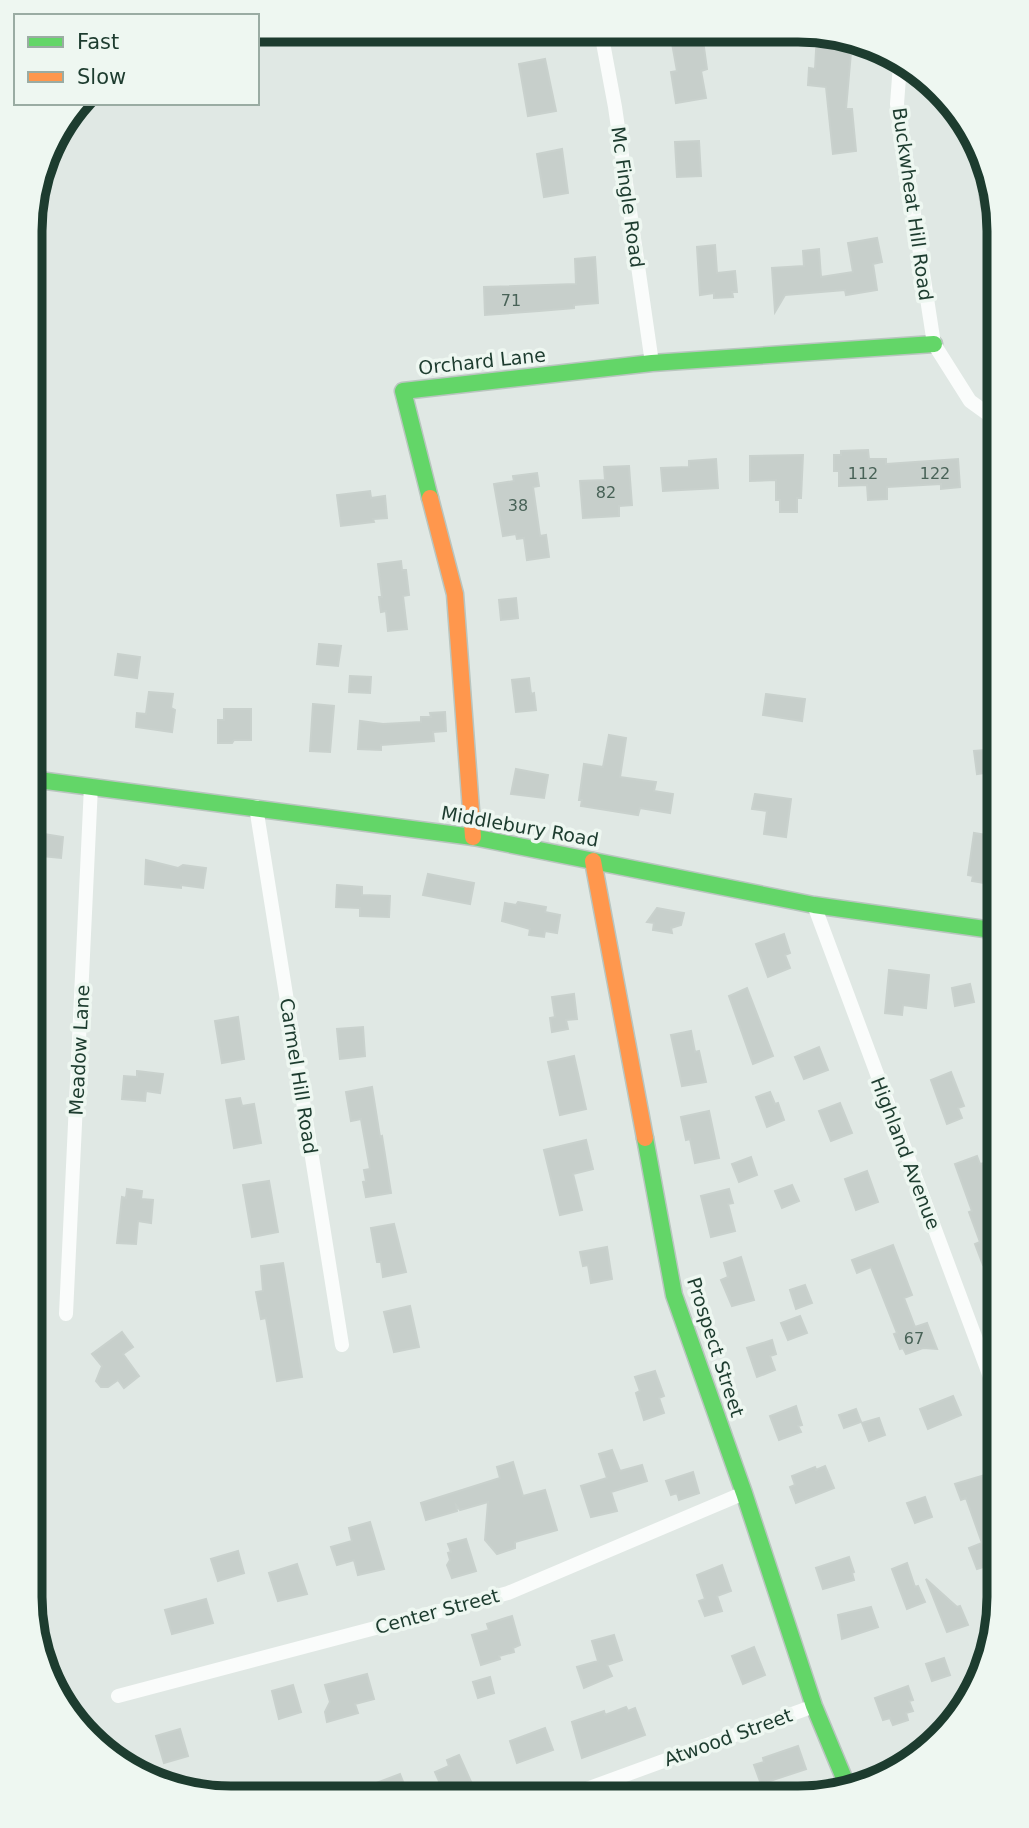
<svg xmlns="http://www.w3.org/2000/svg" width="1029" height="1828" font-family="'DejaVu Sans',sans-serif">
<style>
.building{fill:#c7cfcb;stroke:#c9d1cd;stroke-width:2}
.lines{fill:none;stroke-linecap:round;stroke-linejoin:round}
.fast-casing{stroke:#b9c5bf;stroke-width:19}
.slow-casing{stroke:#b9c5bf;stroke-width:19}
.street{stroke:#fafcfb;stroke-width:14}
.fast{stroke:#63d668;stroke-width:16}
.slow{stroke:#ff974d;stroke-width:16}
.labels{text-anchor:middle;dominant-baseline:central;stroke-width:7;stroke-linejoin:round;paint-order:stroke}
.number-label{font-size:16px;fill:#486257}
.street-label{font-size:19px;fill:#1d3c2f;stroke:#eef7f1}
.rim{fill:none;stroke:#1d3c2f;stroke-width:9}
</style>
<rect width="100%" height="100%" fill="#e0e8e4"/>
<path class="building" d="M670 32 702 33 707 69 701 71 706 98 676 103 671 72 677 71Z
M817 33 837 34 852 41 846 109H852L856 151 833 154 826 87 808 85 809 68 815 69Z
M545 59 556 111 528 116 519 64Z
M699 141 701 176 677 177 675 142Z
M562 149 568 193 544 197 537 154Z
M993 193 996 213 983 216 979 195Z
M877 238 882 262 873 264 877 290 846 295 845 290 785 295 775 312 772 268 804 266 803 251 819 249 821 277 853 272 848 243Z
M715 245 717 273 735 271 737 292H732L733 297 714 298V293L700 295 697 247Z
M595 257 598 303 574 305V308L539 311 485 315 484 287 576 284 575 259Z
M868 450 869 459H886V464L958 459 960 487 941 489V484L887 487V499L868 500 867 485 839 486V471H834V455H841V451Z
M803 455 801 498H797V512H780V500H776V480L750 481V456Z
M716 459 718 488 663 491 661 468 689 467V461Z
M629 466 632 505 619 506V516L583 518 580 481 605 480 604 467Z
M537 473 539 486 533 487 540 536 546 535 549 557 527 560 524 538 517 539 516 534 503 536 494 484 514 481 513 476Z
M370 491 371 498 385 496 387 518 373 519 374 522 341 526 337 495Z
M401 561 402 570H406L409 595 403 596 407 629 388 631 386 611 381 612 379 597H382L378 564Z
M516 598 518 618 501 620 499 600Z
M319 644 341 646 338 666 317 664Z
M118 654 140 657 137 678 115 675Z
M350 676 371 677 370 693 349 692Z
M529 678 531 694 534 693 536 710 516 712 512 680Z
M149 692 173 694 171 708 175 710 172 732 136 727 137 713 146 714Z
M766 694 805 699 802 721 763 715Z
M313 704 334 706 330 752 310 751Z
M224 709H251V740H234L232 743H218V720H224Z
M445 712 446 731 433 732 434 741 381 745V750L358 749 360 721 383 724 421 722V717H431L430 713Z
M609 735 626 738 620 777 656 782 654 791 673 794 670 813 640 808 638 815 581 806 582 800H579L584 764 603 767Z
M999 749V771L977 774 974 751Z
M516 769 548 775 544 798 511 794Z
M755 794 791 799 786 837 764 834 767 811 752 809Z
M992 804 999 805V879H997L996 885 972 881 973 876 968 875 974 833 986 835Z
M44 834 63 837 61 858 42 856Z
M146 860 178 868 183 865 206 868 203 888 181 885V888L145 884Z
M428 874 474 883 470 904 423 895Z
M337 885 362 887V895L390 896 389 917 360 916V908L336 907Z
M518 902 546 907 545 912 560 915 557 933 545 931 544 937 529 935 530 929 502 921 505 903 516 905Z
M657 908 684 913 681 925 671 928 672 933 653 930 654 923 647 922Z
M784 934 790 953 785 955 790 968 768 977 756 944Z
M889 970 929 975 926 1008 903 1005 902 1015 885 1013Z
M970 984 974 1002 955 1006 952 988Z
M747 988 773 1056 753 1064 729 996Z
M574 994 577 1019 566 1020 568 1029 552 1032 550 1018 555 1017 552 997Z
M238 1017 244 1059 222 1063 215 1021Z
M363 1027 365 1056 340 1059 337 1029Z
M691 1031 695 1052 699 1051 706 1082 682 1086 671 1035Z
M819 1047 828 1070 804 1079 795 1057Z
M574 1056 586 1109 560 1115 548 1062Z
M137 1071 163 1074 160 1093 146 1091 145 1101 122 1099 124 1076 137 1077Z
M951 1072 964 1106 958 1108 962 1118 947 1124 931 1080Z
M372 1087 380 1137 382 1136 391 1193 366 1197 363 1182 366 1181 364 1170 370 1169 361 1119 351 1121 346 1092Z
M770 1092 775 1104 778 1103 784 1120 767 1127 756 1097Z
M240 1098 242 1106 254 1104 261 1143 234 1148 226 1100Z
M840 1103 852 1133 831 1141 819 1111Z
M709 1111 719 1158 695 1163 690 1139 686 1140 681 1117Z
M586 1140 593 1169 573 1174 582 1210 560 1215 544 1150Z
M977 1156 980 1164 985 1163 995 1192 999 1191V1259L983 1265 975 1244 980 1242 969 1212 972 1211 955 1164Z
M751 1157 757 1175 739 1182 732 1164Z
M867 1171 878 1202 856 1210 845 1179Z
M269 1181 278 1232 252 1237 243 1185Z
M792 1185 799 1201 782 1208 775 1191Z
M127 1189 142 1191 141 1199 153 1200 151 1223 138 1221 136 1244 117 1243 122 1197 126 1198Z
M729 1189 733 1203 728 1204 735 1231 711 1237 701 1196Z
M394 1224 406 1272 383 1277 381 1262H377L371 1228Z
M893 1245 912 1295 904 1298 915 1327 927 1323 937 1349 923 1348 906 1354 903 1348 900 1349 894 1334 897 1333 871 1267 857 1273 852 1260Z
M607 1247 612 1279 591 1283 588 1265 583 1266 580 1252Z
M741 1257 754 1300 732 1306 721 1280 728 1277 724 1263Z
M283 1263 302 1377 277 1381 266 1318 261 1319 256 1292 263 1291 261 1266Z
M805 1285 812 1303 796 1309 790 1290Z
M410 1306 419 1347 394 1352 384 1312Z
M800 1316 807 1333 788 1340 781 1323Z
M122 1332 133 1347 123 1354 139 1376 124 1388 118 1380 108 1387H101L96 1381 102 1366 92 1354Z
M772 1340 776 1354 770 1356 775 1370 757 1377 747 1348Z
M655 1371 664 1396 659 1398 664 1413 644 1420 636 1393 640 1391 635 1377Z
M953 1396 961 1415 928 1429 920 1409Z
M796 1406 802 1425 798 1426 801 1432 779 1440 770 1416Z
M856 1409 861 1422 844 1428 839 1415Z
M879 1418 885 1435 869 1441 862 1423Z
M612 1450 620 1471 642 1465 647 1481 611 1492 617 1511 591 1517 581 1486 607 1478 599 1454Z
M513 1462 523 1496 545 1490 557 1530 515 1542V1548L497 1554 485 1540 488 1502 460 1510 456 1505 457 1511 426 1520 421 1503 500 1478 497 1467Z
M825 1466 834 1488 796 1503 790 1487 795 1485 792 1476 815 1467 816 1470Z
M693 1472 699 1493 679 1500 677 1493 671 1495 666 1481Z
M985 1475 992 1493 985 1496 999 1532V1562L977 1569 969 1548 982 1543 966 1498 961 1500 955 1484Z
M925 1497 932 1517 915 1523 907 1503Z
M370 1522 384 1569 358 1575 354 1560 337 1565 331 1547 352 1541 349 1528Z
M466 1539 476 1571 452 1578 447 1565 450 1560 448 1553 451 1552 448 1544Z
M238 1551 244 1573 218 1581 211 1559Z
M849 1557 854 1572 852 1573 854 1580 823 1589 816 1568Z
M907 1563 915 1587 918 1586 925 1602 907 1609 892 1569Z
M297 1564 307 1594 278 1601 269 1573Z
M722 1565 731 1591 717 1596 722 1611 705 1616 699 1601 705 1599 697 1575Z
M926 1579 957 1607 960 1606 968 1625 947 1632Z
M206 1599 213 1623 172 1634 165 1610Z
M871 1607 878 1627 842 1639 838 1615Z
M512 1616 520 1645 513 1648 514 1652 499 1656 500 1659 481 1665 472 1635 489 1630 487 1624Z
M614 1635 622 1660 607 1665 612 1676 584 1688 577 1667 598 1661 592 1641Z
M754 1647 765 1675 743 1684 732 1656Z
M944 1658 950 1675 932 1681 926 1664Z
M367 1674 374 1699 355 1704 358 1713 327 1722 325 1712 330 1702 325 1685Z
M490 1677 494 1693 478 1698 473 1682Z
M293 1685 301 1712 279 1719 272 1691Z
M908 1686 913 1700 909 1701 913 1711 906 1713 908 1720 893 1725 890 1718 883 1720 875 1698Z
M626 1707 628 1711 635 1708 645 1735 582 1758 572 1722 604 1711 605 1715Z
M545 1728 553 1750 517 1763 510 1741Z
M180 1729 188 1756 164 1763 156 1736Z
M798 1746 806 1769 761 1784 754 1765 764 1762 763 1758Z
M459 1755 472 1784 453 1792 450 1785 442 1788 435 1772 449 1766 447 1760Z
M400 1774 409 1797H342V1796Z"/>
<g class="lines">
<g class="fast-casing">
<path id="fast" d="M430 498 403 391 652 363 934 344
M31 779 473 837 814 905 999 931
M645 1138 674 1295 744 1493 814 1706 849 1790"/>
</g>
<g class="slow-casing">
<path id="slow" d="M430 498 455 594 473 837
M593 861 645 1138"/>
</g>
<path class="street" d="M601 32 615 107 652 363
M900 64 897 104 934 344 970 401 999 422
M256 807 342 1345
M814 905 999 1401
M66 1314 91 786
M118 1696 508 1593 744 1493
M562 1798 814 1706"/>
<use href="#fast" class="fast"/>
<use href="#slow" class="slow"/>
</g>
<g class="labels">
<g class="number-label">
<text x="511" y="300">71</text>
<text x="863" y="473">112</text>
<text x="935" y="473">122</text>
<text x="606" y="492">82</text>
<text x="518" y="505">38</text>
<text x="914" y="1338">67</text>
</g>
<g class="street-label">
<text transform="translate(628 197) rotate(82)">Mc Fingle Road</text>
<text transform="translate(913 204) rotate(82)">Buckwheat Hill Road</text>
<text transform="translate(482 361) rotate(-6)">Orchard Lane</text>
<text transform="translate(520 826) rotate(10)">Middlebury Road</text>
<text transform="translate(79 1050) rotate(-87)">Meadow Lane</text>
<text transform="translate(299 1076) rotate(81)">Carmel Hill Road</text>
<text transform="translate(906 1153) rotate(69)">Highland Avenue</text>
<text transform="translate(716 1347) rotate(72)">Prospect Street</text>
<text transform="translate(437 1611) rotate(-15)">Center Street</text>
<text transform="translate(728 1737) rotate(-20)">Atwood Street</text>
</g>
</g>
<path d="M0 0H1029V1828H0ZM231 42H798A189 189 0 0 1 987 231V1597A189 189 0 0 1 798 1786H231A189 189 0 0 1 42 1597V231A189 189 0 0 1 231 42Z" fill="#eef7f1" fill-rule="evenodd"/>
<path class="rim" d="M231 42H798A189 189 0 0 1 987 231V1597A189 189 0 0 1 798 1786H231A189 189 0 0 1 42 1597V231A189 189 0 0 1 231 42Z"/>
<rect x="14" y="14" width="245" height="91" fill="#eef7f1" stroke="#9aaca3" stroke-width="2"/>
<rect x="28" y="37" width="35" height="10" fill="#63d668" stroke="#9aaca3" stroke-width="2"/>
<text x="77" y="49" font-size="21" fill="#1d3c2f">Fast</text>
<rect x="28" y="72" width="35" height="10" fill="#ff974d" stroke="#9aaca3" stroke-width="2"/>
<text x="77" y="84" font-size="21" fill="#1d3c2f">Slow</text>
</svg>
